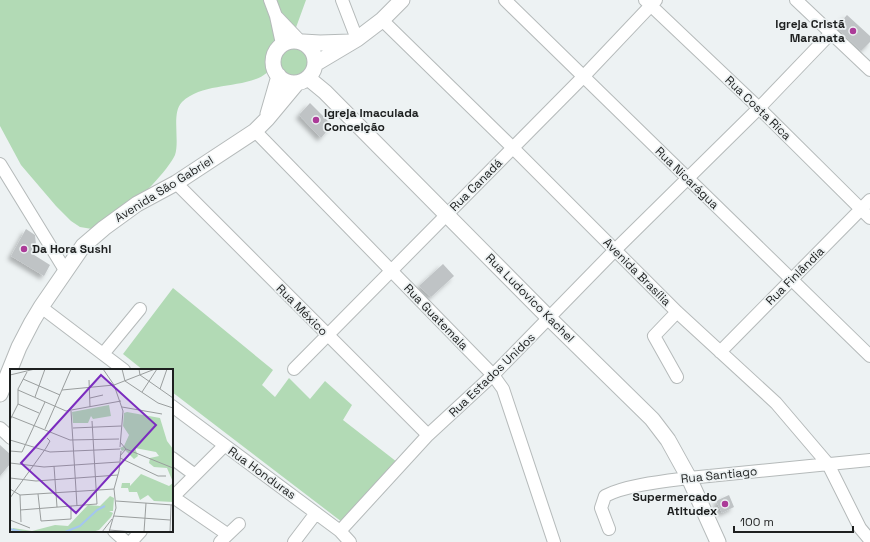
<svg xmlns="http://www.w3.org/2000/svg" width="870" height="542" font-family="'Space Grotesk',sans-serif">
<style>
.green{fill:#b2dab5}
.building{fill:#bfc3c5;filter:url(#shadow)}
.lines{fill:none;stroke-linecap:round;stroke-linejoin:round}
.minor-casing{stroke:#b5baba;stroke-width:14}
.major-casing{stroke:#b5baba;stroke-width:17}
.minor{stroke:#fff;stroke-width:12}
.major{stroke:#fff;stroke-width:15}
.poi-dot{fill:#ac3b98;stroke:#edf2f3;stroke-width:1.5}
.labels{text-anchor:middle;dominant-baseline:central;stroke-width:3.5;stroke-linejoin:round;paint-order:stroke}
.poi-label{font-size:12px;font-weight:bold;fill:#1d1f1f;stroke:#edf2f3;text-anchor:end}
.street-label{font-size:12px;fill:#1d1f1f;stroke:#edf2f3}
.inset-river{fill:none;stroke:#a3c5f1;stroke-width:2}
.inset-road{fill:none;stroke:#9a9e9e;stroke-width:1}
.view{fill:#7b2cbf;fill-opacity:0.15;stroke:#7b2cbf;stroke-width:2}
.inset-edge{fill:none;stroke:#1d1f1f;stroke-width:2}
</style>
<defs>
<filter id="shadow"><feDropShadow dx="-3.5" dy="3.5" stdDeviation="2" flood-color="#0004"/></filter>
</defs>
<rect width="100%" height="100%" fill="#edf2f3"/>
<path class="green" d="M0 0H306L290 44C338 46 296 108 276 65 270 70 263 77 256 79 232 88 201 84 182 102 171 113 180 140 175 155 169 169 137 202 124 211 114 218 103 223 92 229L80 227 71 221 56 206 21 165 0 126Z
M173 288 273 370 262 385 275 397 289 378 310 399 325 381 352 405 343 420 397 462 342 522 172 392V370H143L123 354Z"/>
<path class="building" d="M847 15 870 36V42L861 51 836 27Z
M310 103 332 125 321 138 299 115Z
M26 229 35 235 36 245 31 253 50 265 44 276 11 256Z
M443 264 454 276 431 297 419 286Z
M0 445 10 454V464L0 476Z
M729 495 734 507 722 513 716 501Z"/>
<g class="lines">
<g class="minor-casing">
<path id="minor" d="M270 0 276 16 282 44
M342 0 357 39
M505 0 870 356
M645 0 759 108 870 218
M796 0 870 70
M277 17 300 41
M382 20 513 148 677 312 776 403 828 464 860 528 870 540
M255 131 493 375 503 389 554 542
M0 164 65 270
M176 183 428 435
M41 307 124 370
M720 352 870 200
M103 354 140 309
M294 369 583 77 656 0
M677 377 654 336 677 312
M172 406 340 531 350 542
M0 428 11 438
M172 458 195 475
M173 497 227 534
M172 498 224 446
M609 529 601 508 605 496C626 485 666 481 689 478L870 460
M114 531 126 542
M340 531 428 435 493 375 615 250 759 108 831 33
M131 542 141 531
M220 542 239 524
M294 542 316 513"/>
</g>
<g class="major-casing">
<path id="major" d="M273 62a21 21 0 1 1 42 0a21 21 0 1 1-42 0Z
M303 42 320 43 350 42
M315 64 357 39 382 20 402 0
M308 78 325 92 549 318 652 419 668 440 689 478 718 542
M268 114 279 76
M0 394 19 347 32 322 41 307 83 246 104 228 137 204 176 183 255 131 267 119 297 83"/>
</g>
<use href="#minor" class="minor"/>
<use href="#major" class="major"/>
</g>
<g class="poi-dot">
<circle cx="853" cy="31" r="4"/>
<circle cx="316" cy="120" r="4"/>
<circle cx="24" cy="249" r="4"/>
<circle cx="725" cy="504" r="4"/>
</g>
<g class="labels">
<g class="poi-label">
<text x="845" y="24">Igreja Cristã<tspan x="845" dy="14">Maranata</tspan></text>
<text x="324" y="113" text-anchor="start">Igreja Imaculada<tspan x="324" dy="14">Conceição</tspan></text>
<text x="32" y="249" text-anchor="start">Da Hora Sushi</text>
<text x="717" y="497">Supermercado<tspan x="717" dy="14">Atitudex</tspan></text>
</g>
<g class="street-label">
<text transform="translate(758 108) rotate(44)">Rua Costa Rica</text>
<text transform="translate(687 178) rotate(44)">Rua Nicarágua</text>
<text transform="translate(476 185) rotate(-45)">Rua Canadá</text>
<text transform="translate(164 189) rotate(-32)">Avenida São Gabriel</text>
<text transform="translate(637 272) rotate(45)">Avenida Brasília</text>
<text transform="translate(795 276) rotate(-45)">Rua Finlândia</text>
<text transform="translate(530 298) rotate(45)">Rua Ludovico Kachel</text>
<text transform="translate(302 310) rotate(45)">Rua México</text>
<text transform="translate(436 317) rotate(46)">Rua Guatemala</text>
<text transform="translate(492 375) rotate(-44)">Rua Estados Unidos</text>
<text transform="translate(262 473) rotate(36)">Rua Honduras</text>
<text transform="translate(719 475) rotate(-6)">Rua Santiago</text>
</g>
</g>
<g transform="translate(10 369)">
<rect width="163" height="163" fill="#edf2f3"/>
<path d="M99 36 101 47 83 50 81 47 78 54H63L62 43ZM117 43 150 49 157 72 163 80V113L157 99 144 98 139 94 140 89 149 87 146 83 125 79 128 87 124 90 115 81 112 82 110 79 114 77 119 66 113 57 114 44ZM131 105 159 117 163 114V133L144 132 138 126 130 131 127 123H119L118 119H111L112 114H120V117ZM100 127 104 129 103 142H99L103 144 101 148 89 161 82 163H1L3 159 22 162 45 156 58 157 78 136 90 137Z" fill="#b2dab5"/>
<path class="inset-river" d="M0 160 12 163M55 163 70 157 87 141 95 137"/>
<path class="inset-road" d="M93 0 104 16 113 42 110 78M112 0 115 12M129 0 130 6 163 29M0 6 25 0M13 10 50 26M79 11 80 38M115 12 148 34 163 39M150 20 157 0M8 21 56 42 111 32M52 21 104 16 145 0M132 23 147 0M25 28 35 0M80 29 93 26M8 35 29 44M112 38 152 45M61 42 67 137M0 47 60 71 109 70M0 51 8 35V20L17 3M63 59 111 57M35 60 61 0M0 71 40 83 110 80M116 80 163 99M0 82 12 83 35 33M110 87 116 80 110 73M110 89 148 107H156M0 94 34 98 109 93M44 97 47 138M0 109 26 112 108 106M0 120 10 126 104 120M28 125 31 152 61 150V137M10 126 11 153M0 129 36 79 40 72 37 69M106 132 163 136M10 141 87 135 82 52M104 147 160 151M0 151 20 159M99 161 123 163M92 163 102 150M99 163 106 139 104 120 109 102 111 82M134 163 136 134M160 163 161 136"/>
<path class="view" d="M91 6 146 56 66 144 11 94Z"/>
<rect width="163" height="163" class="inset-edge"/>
</g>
<path d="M734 526v6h119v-6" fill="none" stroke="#1d1f1f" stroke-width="2"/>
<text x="740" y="526" font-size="12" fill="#1d1f1f" stroke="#edf2f3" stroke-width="3" paint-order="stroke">100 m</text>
</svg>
